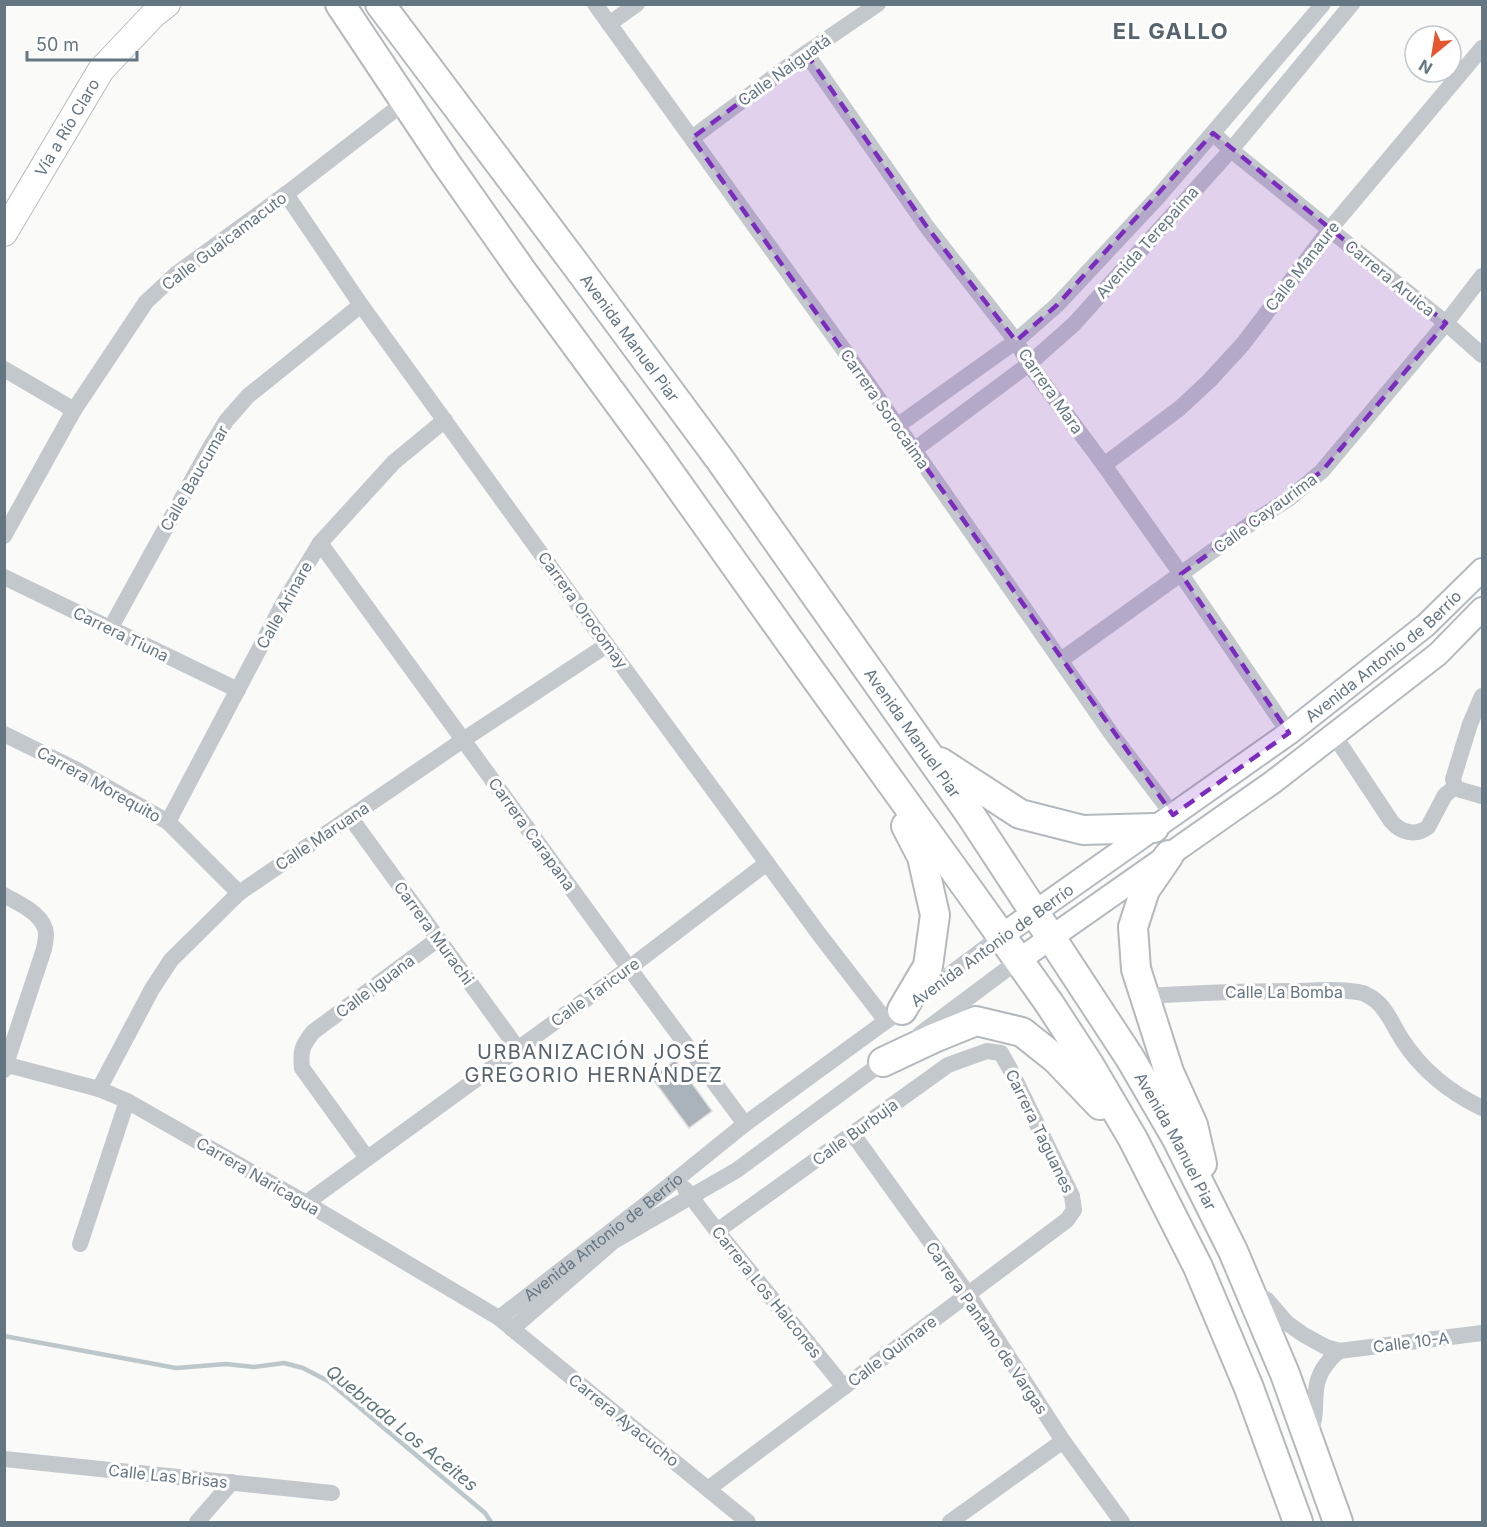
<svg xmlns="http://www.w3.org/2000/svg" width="1487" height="1527" font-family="Inter,sans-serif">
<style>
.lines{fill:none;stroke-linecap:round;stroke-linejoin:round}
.stream{stroke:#bbc7cb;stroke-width:4.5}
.building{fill:#aab3b9;stroke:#dcdcda;stroke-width:1.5}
.secondary-casing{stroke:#b3babf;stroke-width:26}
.primary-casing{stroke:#b5babe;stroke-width:28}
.highway-casing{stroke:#b4b9bd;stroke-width:32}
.street{stroke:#c3c8cc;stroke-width:16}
.secondary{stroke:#fff;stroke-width:22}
.primary{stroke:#fff;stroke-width:26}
.highway{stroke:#fff;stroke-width:28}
.marked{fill:#7b2cbf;fill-opacity:0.2;stroke:#7b2cbf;stroke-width:4.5;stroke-dasharray:12 8;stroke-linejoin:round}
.labels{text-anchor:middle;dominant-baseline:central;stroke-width:6;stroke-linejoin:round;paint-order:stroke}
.street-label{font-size:16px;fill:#657683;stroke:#fff}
.water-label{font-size:18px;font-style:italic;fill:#60757c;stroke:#fff}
.quarter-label{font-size:20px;letter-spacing:1.5px;fill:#57646e;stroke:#fff}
.district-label{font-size:22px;font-weight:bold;letter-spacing:1.5px;fill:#57646e;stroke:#fff}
</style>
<rect width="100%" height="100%" fill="#fafaf8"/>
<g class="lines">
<path class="stream" d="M4 1336 176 1368 226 1364 254 1367 284 1363 303 1368 328 1381 485 1513 491 1522"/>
</g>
<path class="building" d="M675 1060 712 1111 689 1128 652 1078Z"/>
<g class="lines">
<g class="secondary-casing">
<g id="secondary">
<path id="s2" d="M1001 936 1289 733 1426 625 1482 570"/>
<path d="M1019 960 1273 782 1438 654 1482 609"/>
</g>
</g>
<g class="primary-casing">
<g id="primary">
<path id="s3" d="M4 233 101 70 153 15 167 4"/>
</g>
</g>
<g class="highway-casing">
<g id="highway">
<path d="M340 4 446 163 524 274 657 455 807 666 970 892 1049 1003 1090 1066 1133 1139 1198 1267 1249 1388 1298 1522"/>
<path id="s4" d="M380 4 576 265 721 461 970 814 1130 1058 1177 1139 1233 1251 1285 1374 1338 1522"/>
<path d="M940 762 1020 814 1083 830 1154 828"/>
<path d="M1169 855 1145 890 1133 927 1136 969 1169 1072 1193 1125 1202 1164"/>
<path d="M902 1010 928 966 935 915 922 857 906 826"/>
<path d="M883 1062 934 1038 976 1021 1022 1032 1056 1059 1100 1105"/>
</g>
</g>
<g class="street">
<path d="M595 4 864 378 1113 736 1173 815"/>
<path d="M609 24 637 4"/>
<path d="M806 53 927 227 1016 341 1029 364 1104 465 1181 574 1289 733"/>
<path d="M1213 133 1231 150 1446 323 1482 355"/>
<path d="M692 138 806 53 878 4"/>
<path d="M286 194 361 305 607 645 819 934 886 1021"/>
<path d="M4 369 74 410"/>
<path d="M897 426 1016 341 1057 305 1158 197 1323 4"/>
<path d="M914 450 1029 364 1074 324 1231 150 1352 4"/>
<path d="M1104 465 1180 408 1209 381 1243 344 1330 229 1482 48"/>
<path d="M4 536 74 410 146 302 176 274 286 194 405 102"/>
<path d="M320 543 629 968 745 1124"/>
<path d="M4 577 238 690"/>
<path d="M110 629 208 451 226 421 248 396 361 305"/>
<path d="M1061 660 1253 522 1290 498 1322 471 1446 323 1482 276"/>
<path d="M4 734 77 770 168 822 239 893"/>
<path d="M1334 735 1391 821C1400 832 1415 837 1428 827L1445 795 1455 787"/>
<path d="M1455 787 1453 779 1470 724 1482 696"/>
<path d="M1455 787 1461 790 1482 796"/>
<path d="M350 817 518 1049"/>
<path d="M168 822 284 602 320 543 394 462 445 420"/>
<path d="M4 895C19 904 45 914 46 934 46 939 45 944 44 949L4 1070"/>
<path d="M1144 996C1194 993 1244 991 1295 991 1316 991 1342 988 1363 993 1367 995 1371 997 1375 1000 1388 1010 1394 1028 1403 1041 1422 1070 1451 1093 1482 1108"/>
<path d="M914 1001 1001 936"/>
<path d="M920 1034 1019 960"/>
<path d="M4 1064 99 1089 127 1101 306 1203 499 1318 748 1522"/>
<path d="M99 1089 152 989 171 960 239 893 463 740 607 645"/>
<path d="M852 1133 968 1294 1063 1441 1122 1522"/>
<path d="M367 1158 302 1068C300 1051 302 1046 313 1032L438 939"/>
<path d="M685 1189 717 1231 844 1387"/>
<path d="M306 1203 629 968 767 863"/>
<path d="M80 1244 127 1101"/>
<path d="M1255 1294 1267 1300 1287 1323 1304 1335 1326 1347 1339 1351 1482 1333"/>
<path id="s1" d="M499 1318 646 1204 745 1124 893 1016"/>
<path d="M512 1329 614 1241 737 1170 890 1057"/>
<path d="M1309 1434C1317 1418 1314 1408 1316 1391 1317 1375 1327 1361 1339 1351"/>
<path d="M4 1459 332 1493"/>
<path d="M708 1489 1067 1220 1074 1210 1072 1196 1010 1069 1001 1053 987 1051 948 1065 717 1231"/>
<path d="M197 1522 232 1482"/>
<path d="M950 1522 1063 1441"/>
</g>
<use href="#secondary" class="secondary"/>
<use href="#primary" class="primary"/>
<use href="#highway" class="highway"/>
</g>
<path class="marked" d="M806 53 927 227 1016 341 1057 305 1213 133 1446 323 1322 471 1181 574 1289 733 1173 815 692 138Z"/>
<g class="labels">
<g class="street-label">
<text transform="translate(784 70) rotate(-36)">Calle Naiguatá</text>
<text stroke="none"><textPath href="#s3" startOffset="123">Vía a Río Claro</textPath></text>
<text transform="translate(224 241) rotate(-37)">Calle Guaicamacuto</text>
<text transform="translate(1147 242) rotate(-48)">Avenida Terepaima</text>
<text transform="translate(1302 266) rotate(-52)">Calle Manaure</text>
<text transform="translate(1390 278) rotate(39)">Carrera Aruica</text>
<text stroke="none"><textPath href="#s4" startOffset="417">Avenida Manuel Piar</textPath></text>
<text transform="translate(1051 391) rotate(55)">Carrera Mara</text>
<text transform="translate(885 409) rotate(55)">Carrera Sorocaima</text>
<text transform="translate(194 478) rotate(-60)">Calle Baucumar</text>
<text transform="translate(1265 513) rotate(-36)">Calle Cayaurima</text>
<text transform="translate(284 605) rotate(-61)">Calle Arinare</text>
<text transform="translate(583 610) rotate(54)">Carrera Orocomay</text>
<text transform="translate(121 634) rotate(26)">Carrera Tiuna</text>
<text stroke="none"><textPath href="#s2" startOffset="474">Avenida Antonio de Berrío</textPath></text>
<text stroke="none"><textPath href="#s4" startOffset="903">Avenida Manuel Piar</textPath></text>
<text transform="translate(99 784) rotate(29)">Carrera Morequito</text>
<text transform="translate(532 834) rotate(54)">Carrera Carapana</text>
<text transform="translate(322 836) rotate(-34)">Calle Maruana</text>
<text transform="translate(434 933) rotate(54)">Carrera Murachi</text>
<text transform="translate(992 945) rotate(-36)">Avenida Antonio de Berrío</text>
<text transform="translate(375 986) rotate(-37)">Calle Iguana</text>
<text transform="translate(595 992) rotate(-36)">Calle Taricure</text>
<text x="1284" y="992">Calle La Bomba</text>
<text transform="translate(1040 1131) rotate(64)">Carrera Taguanes</text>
<text transform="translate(855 1132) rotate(-36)">Calle Burbuja</text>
<text stroke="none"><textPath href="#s4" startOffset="1389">Avenida Manuel Piar</textPath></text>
<text transform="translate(258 1176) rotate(30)">Carrera Naricagua</text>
<text stroke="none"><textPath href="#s1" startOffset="132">Avenida Antonio de Berrío</textPath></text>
<text transform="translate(767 1292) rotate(51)">Carrera Los Halcones</text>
<text transform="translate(987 1328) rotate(56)">Carrera Pantano de Vargas</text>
<text transform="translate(1411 1342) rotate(-7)">Calle 10-A</text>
<text transform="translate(892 1351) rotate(-37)">Calle Quimare</text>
<text transform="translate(624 1420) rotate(39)">Carrera Ayacucho</text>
<text transform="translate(168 1476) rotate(6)">Calle Las Brisas</text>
</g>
<g class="water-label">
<text transform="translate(402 1428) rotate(39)">Quebrada Los Aceites</text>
</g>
<g class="quarter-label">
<text x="594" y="1052">URBANIZACIÓN JOSÉ<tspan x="594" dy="23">GREGORIO HERNÁNDEZ</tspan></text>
</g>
<g class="district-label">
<text x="1171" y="31">EL GALLO</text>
</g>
</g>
<rect width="1487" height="1527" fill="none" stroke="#657683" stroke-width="12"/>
<g transform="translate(1433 54) rotate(210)"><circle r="28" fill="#ffffff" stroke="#c1c8cd" stroke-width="1.5"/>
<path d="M0-4.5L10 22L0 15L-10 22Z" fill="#e4572e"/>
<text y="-9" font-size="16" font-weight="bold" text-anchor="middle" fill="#657683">N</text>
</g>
<path d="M27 51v9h110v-9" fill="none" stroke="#657683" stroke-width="3"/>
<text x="36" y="51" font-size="18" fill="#657683" stroke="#ffffff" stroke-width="4.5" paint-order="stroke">50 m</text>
</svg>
